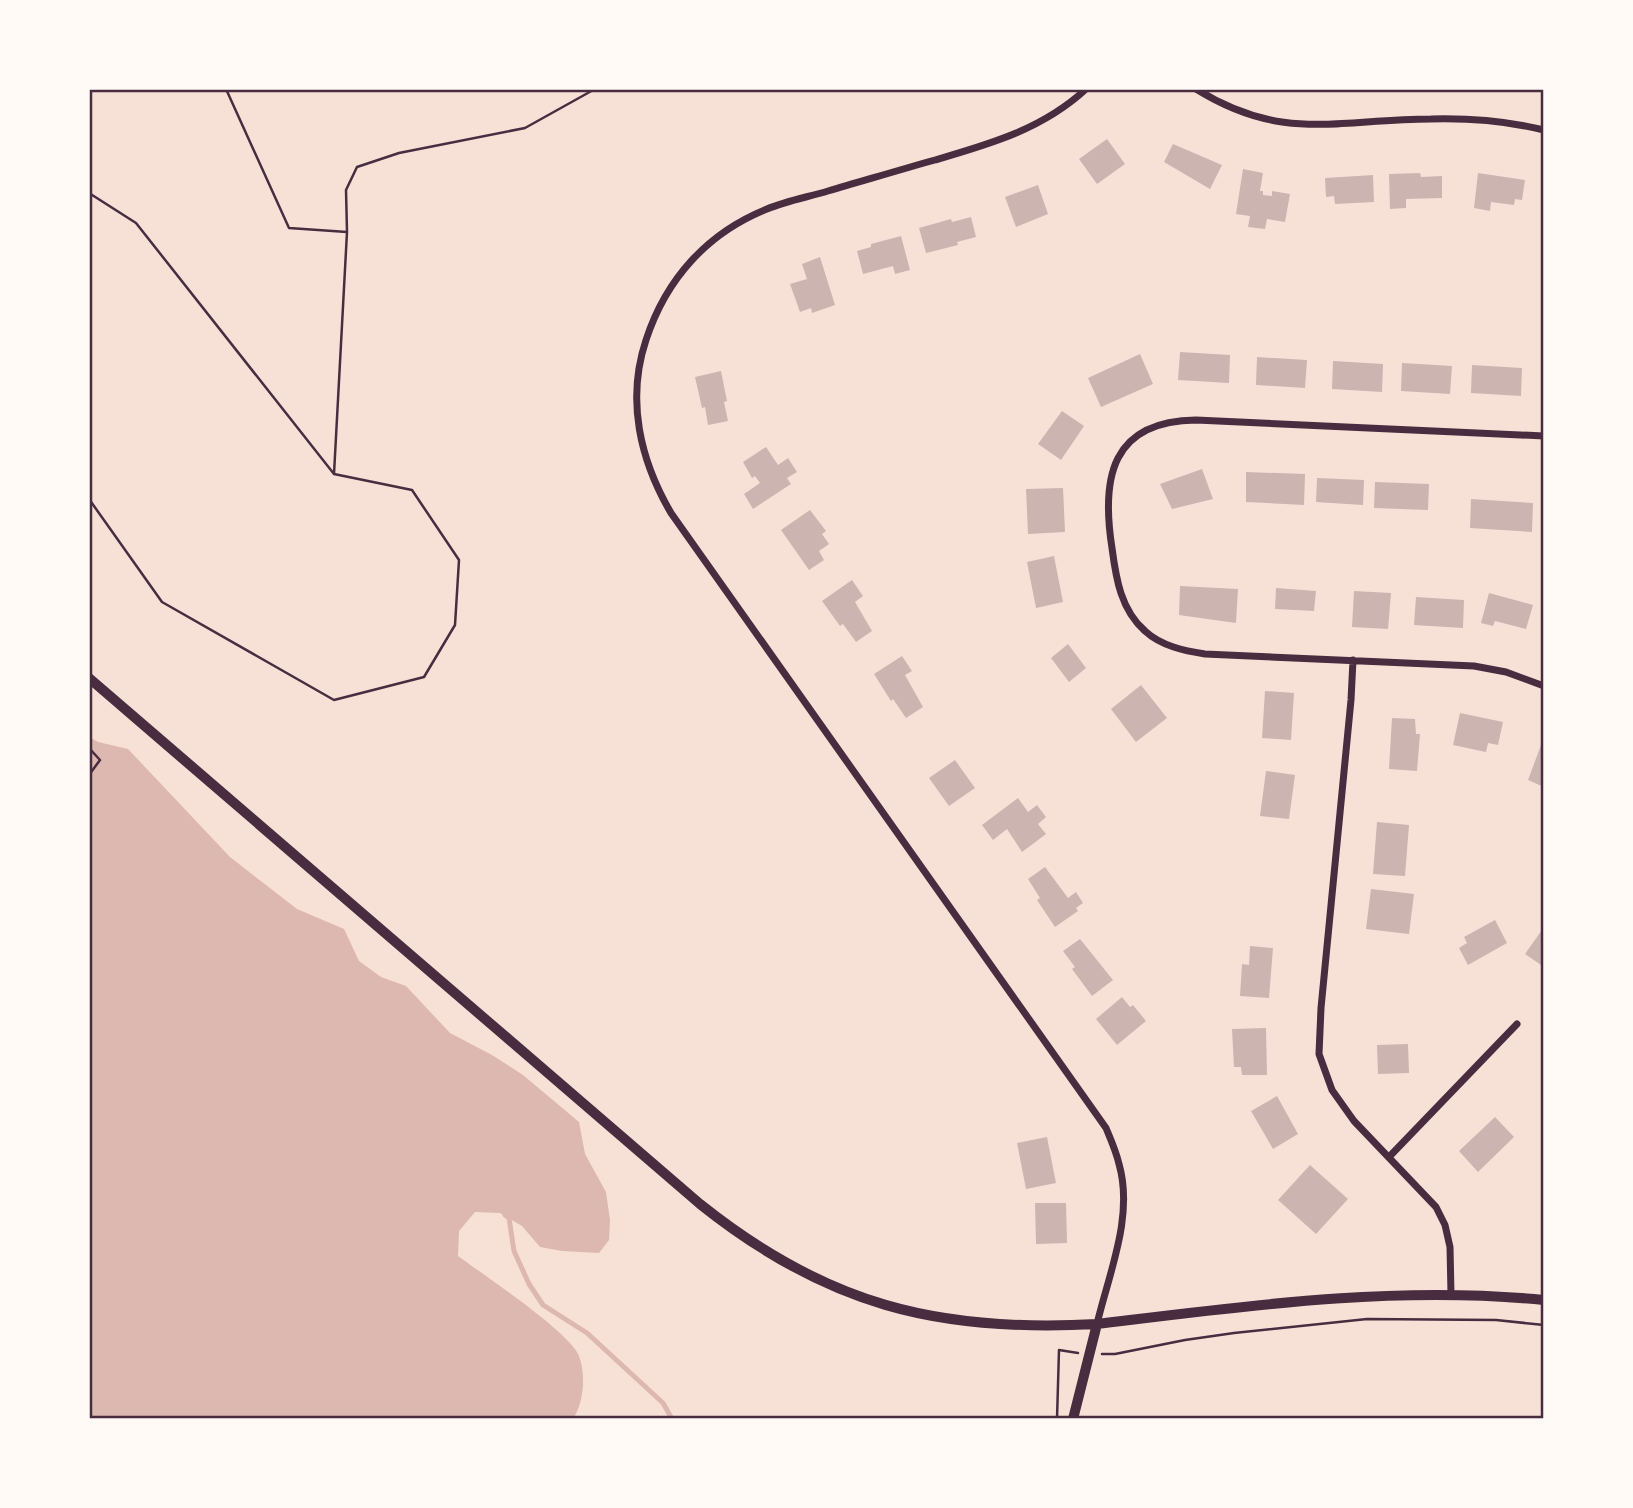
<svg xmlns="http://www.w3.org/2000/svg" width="1633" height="1508" font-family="'Public Sans',sans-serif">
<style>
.water{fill:#dcb8b0}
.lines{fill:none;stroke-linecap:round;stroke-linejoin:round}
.stream{stroke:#dcb8b0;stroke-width:5}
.building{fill:#ccb4b1}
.path{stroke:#4a2c40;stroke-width:2.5}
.minor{stroke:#4a2c40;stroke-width:7}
.tertiary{stroke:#4a2c40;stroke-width:10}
.neatline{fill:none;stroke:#4a2c40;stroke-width:2.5}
</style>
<rect width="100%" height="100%" fill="#f7e1d7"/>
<path class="water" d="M89 737 98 742 128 749 230 857 297 909 344 929 359 961 381 977 406 986 450 1033 492 1055 523 1075 579 1122 585 1154 606 1192 610 1220 609 1240 599 1253 562 1251 540 1247 522 1226 500 1213 475 1212 459 1231 458 1256C481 1273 571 1333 579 1356 586 1375 584 1402 573 1419H89Z"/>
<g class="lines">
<path class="stream" d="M505 1215 509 1218 514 1251 529 1284 543 1305 587 1333 663 1403 672 1419"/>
</g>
<path class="building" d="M1107 139 1125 164 1097 184 1079 159Z
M1173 144 1222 165 1210 189 1164 162Z
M1243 169 1263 173 1260 191H1263V195L1272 196V191L1290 194 1285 222 1267 219 1265 229 1248 227 1250 216 1236 214Z
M1420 173 1421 177 1442 176V198L1406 199V208L1390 209 1389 174Z
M1478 173 1525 180 1522 200 1515 199 1514 205 1491 202 1490 211 1474 208Z
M1373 175 1374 202 1335 204 1334 196 1326 197 1325 178Z
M1038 185 1048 214 1016 227 1005 197Z
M971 217 976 237 957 242 958 245 926 253 919 228 951 219 952 222Z
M901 236 910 270 895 274 893 266 863 274 857 251 871 247V244Z
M820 257 835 305 812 313 811 308 800 312 790 284 807 279 802 264Z
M1180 352 1230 355 1229 383 1178 380Z
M1140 354 1153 384 1101 407 1088 378Z
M1257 357 1307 360 1305 388 1256 385Z
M1333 361 1383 364 1382 392 1332 389Z
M1402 363 1452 366 1450 394 1401 391Z
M1472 365 1522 368 1521 396 1471 393Z
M721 371 727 401 724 402 728 421 708 425 705 407 702 408 695 377Z
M1062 411 1084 426 1061 460 1038 444Z
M766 447 778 465 788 458 797 472 787 478 791 484 753 509 744 494 760 483 755 476 752 478 743 462Z
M1202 469 1213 499 1172 509 1160 484Z
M1246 472 1305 474 1304 505 1246 502Z
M1317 478 1364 480 1363 505 1316 502Z
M1375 482 1429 484 1428 510 1374 508Z
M1063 488 1065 532 1028 534 1026 489Z
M1471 499 1533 503 1532 532 1470 528Z
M810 510 826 531 822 534 829 544 819 551 824 560 809 570 781 530Z
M1054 556 1063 602 1036 608 1027 562Z
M852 580 863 596 855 602 872 631 856 642 843 624 840 626 822 601Z
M1180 586 1238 589 1236 623 1179 615Z
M1276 588 1316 591 1314 611 1275 609Z
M1354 591 1391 593 1388 629 1352 627Z
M1489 593 1533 605 1526 629 1495 621 1493 626 1481 623Z
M1416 597 1464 600 1463 628 1414 625Z
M1068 644 1086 668 1069 682 1051 658Z
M902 656 912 671 905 675 923 707 906 718 893 699 891 701 874 674Z
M1141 685 1167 718 1136 742 1111 709Z
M1265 691 1294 693 1291 740 1262 738Z
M1460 713 1503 722 1498 745 1488 743 1486 752 1453 745Z
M1392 718 1415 719 1416 734H1420L1417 771 1389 769Z
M1541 745 1544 746V787L1528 780Z
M955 760 975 788 949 806 929 778Z
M1266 771 1295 775 1289 819 1260 816Z
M1018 798 1028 812 1037 805 1046 817 1038 824 1046 834 1022 852 1007 829 993 840 982 825Z
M1377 822 1409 825 1405 876 1373 874Z
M1045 867 1068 898 1076 892 1083 903 1076 908 1078 911 1055 927 1037 900 1040 898 1028 879Z
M1371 889 1414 894 1409 934 1366 929Z
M1495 920 1507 943 1468 965 1459 948 1467 943 1464 937Z
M1544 927V967L1525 954Z
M1080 939 1113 980 1092 996 1072 969 1075 967 1063 951Z
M1250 946 1273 948 1269 998 1240 996 1242 964 1249 965Z
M1122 997 1130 1007 1133 1005 1146 1021 1117 1045 1096 1019Z
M1266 1028 1267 1075H1242L1241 1067H1234L1232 1029Z
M1408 1044 1409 1073 1378 1074 1377 1045Z
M1277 1096 1298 1134 1273 1149 1251 1111Z
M1495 1117 1514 1137 1478 1172 1459 1151Z
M1047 1137 1056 1183 1026 1189 1017 1143Z
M1310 1165 1348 1199 1316 1234 1278 1200Z
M1035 1203H1066L1067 1243 1036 1244Z"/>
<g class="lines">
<path class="path" d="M226 89 289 228 347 232 346 190 357 167 399 153 525 128 595 89
M89 193 136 223 334 474 347 232
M89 499 162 602 334 700 424 677 455 625 459 560 412 490 334 474
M89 748 100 760 89 775
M1102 1354H1115L1185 1340 1234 1333 1367 1319 1496 1320 1544 1325
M1057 1419 1059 1350 1078 1353"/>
<path class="minor" d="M1086 89C1043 129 990 144 935 160 899 170 863 181 828 191 808 197 786 201 767 209 707 233 666 279 646 340 626 400 640 460 671 513L1106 1128C1111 1140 1116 1151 1119 1164 1134 1216 1109 1273 1097 1324
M1196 89C1283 143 1337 119 1431 119 1469 118 1507 121 1544 130
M1544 436 1196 420C1111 421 1101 478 1112 548 1116 579 1121 610 1145 631 1161 646 1185 651 1205 654L1474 666 1506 672 1544 686
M1353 660 1351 700 1321 1008 1319 1054 1332 1090 1354 1121 1436 1207 1445 1225 1450 1247 1451 1294
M1389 1157 1517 1024"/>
<path class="tertiary" d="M89 678 700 1204C825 1304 937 1333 1097 1324 1245 1306 1394 1285 1544 1300
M1073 1419 1097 1324"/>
</g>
<rect width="1633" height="1508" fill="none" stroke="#fffaf5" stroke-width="182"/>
<rect x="91" y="91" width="1451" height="1326" class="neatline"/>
</svg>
